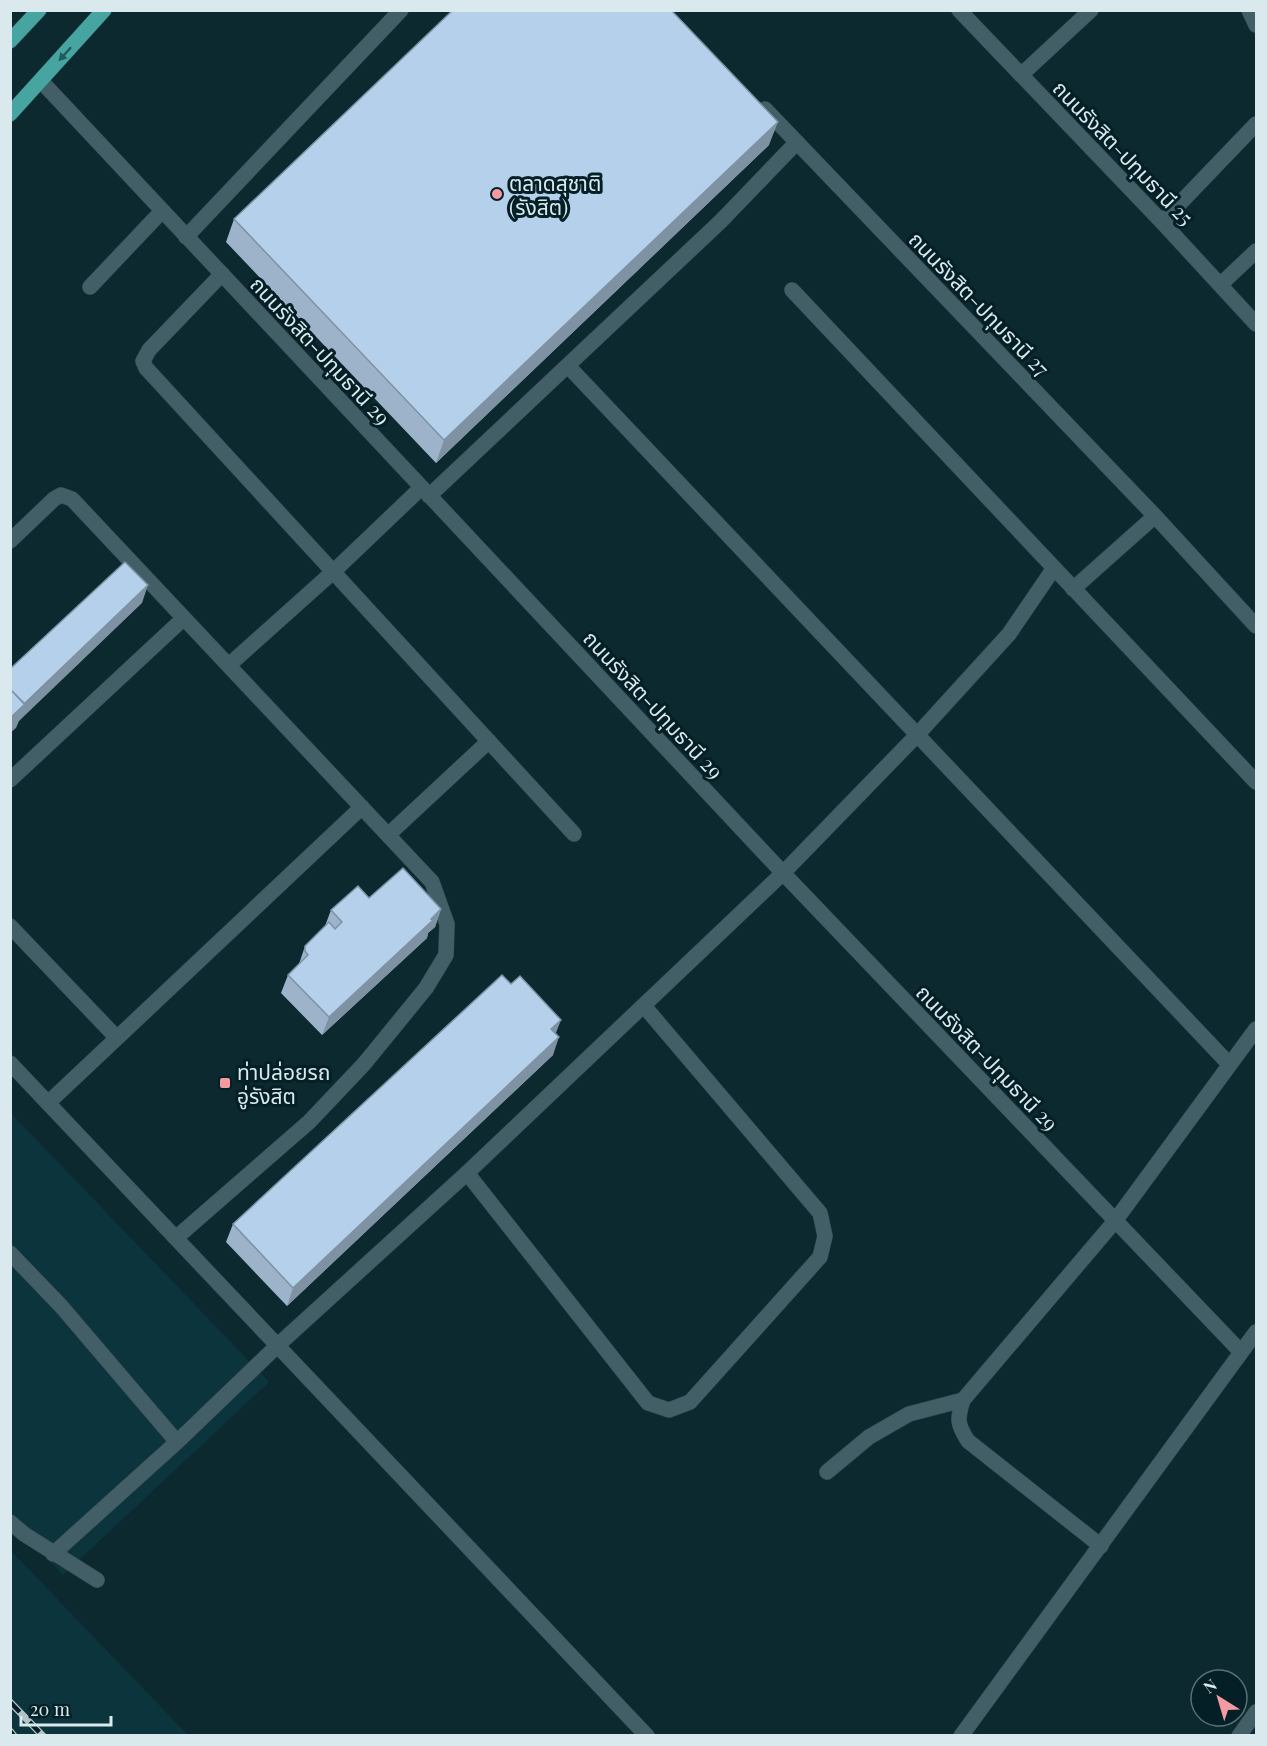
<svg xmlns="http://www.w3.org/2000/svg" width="1267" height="1746" font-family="'Playfair Display','Noto Sans Thai',serif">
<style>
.built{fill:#0c343d}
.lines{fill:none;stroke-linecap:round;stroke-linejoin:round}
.lane-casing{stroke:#34454b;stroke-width:16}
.street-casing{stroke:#34454b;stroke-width:16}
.primary-casing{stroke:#34454b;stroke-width:16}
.lane{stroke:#425e66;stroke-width:15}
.street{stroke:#425e66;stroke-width:15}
.primary{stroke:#46a5a0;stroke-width:15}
.rail-casing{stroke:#b2c4c8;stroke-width:7}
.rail{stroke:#041f26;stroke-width:4.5;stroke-dasharray:14;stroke-linecap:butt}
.wall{fill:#9cb3ca}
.shaded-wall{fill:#7f92a4}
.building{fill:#b5d0eb;stroke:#7f92a4;stroke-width:1.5}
.oneway{fill:#225b5d}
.poi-dot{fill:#f49aa1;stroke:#041f26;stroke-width:2}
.labels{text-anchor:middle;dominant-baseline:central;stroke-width:6;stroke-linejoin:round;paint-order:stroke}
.street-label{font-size:21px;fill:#d9e9ed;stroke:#041f26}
.poi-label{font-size:21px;fill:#d9e9ed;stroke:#041f26;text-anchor:start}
</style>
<rect width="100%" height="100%" fill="#0d2930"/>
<path class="built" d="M10 1112 269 1382 63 1575 11 1520Z
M11 1551 188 1735H11Z"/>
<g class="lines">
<g class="lane-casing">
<path id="lane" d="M1249 10 1256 25
M1162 222 1256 124
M222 274 149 350 143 361 146 368 574 834
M90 287 162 211
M10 541 54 499 61 495 72 499 432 882 447 924 446 955 426 988 364 1064 309 1122 177 1237
M229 665 334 571 421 488
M10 780 184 618
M388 835 489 741
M10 926 117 1038 362 807
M48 1103 117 1038
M467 1173 648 1403 669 1410 690 1402 820 1257 825 1236 820 1213 644 1006
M10 1253 61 1306 177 1442
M827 1472 869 1437 909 1414 963 1400
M10 1522 24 1534 97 1580
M1101 1546 968 1441C957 1424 957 1419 963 1400L1115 1221
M53 1554 177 1442 278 1345"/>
</g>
<g class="street-casing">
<path id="street" d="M959 10 1162 222 1256 324
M1021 75 1091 10
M41 81 783 873 1241 1352
M765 109 1155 516 1256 626
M186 237 401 10
M1220 285 1256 251
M792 290 1256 782
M568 366 1229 1064
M429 496 721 221 797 142
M1073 589 1155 516
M10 1063C223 1287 434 1512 647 1736
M1115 1221 1256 1029
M278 1345 467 1173 783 873 917 735 1009 634 1054 568
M961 1736 1256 1332
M1239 1736 1256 1712"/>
</g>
<g class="primary-casing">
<path id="primary" d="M10 41 39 10
M10 114 104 10"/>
</g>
<use href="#lane" class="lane"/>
<use href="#street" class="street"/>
<use href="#primary" class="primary"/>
<g class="rail-casing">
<path id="rail" d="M10 1702 43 1736
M10 1731 14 1736"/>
</g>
<use href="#rail" class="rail"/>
</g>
<path class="wall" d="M769 145 436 463 226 242 234 219Z
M369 898 441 909 435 927 428 933 427 938 322 1035 281 993 288 975 299 964 305 946 325 926 331 910Z
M556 1034 553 1055 287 1306 226 1242 233 1224Z"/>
<path class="shaded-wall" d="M778 122 769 145 436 463 444 440Z
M148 585 142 603 19 721 16 728 10 733V718Z
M441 909 435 927 428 933 427 938 322 1035 329 1017Z
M561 1020 554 1038 551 1029Z
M559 1037 553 1055 287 1306 293 1288Z"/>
<path class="building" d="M453 10H671L778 122 444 440 234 219Z
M125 562 148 585 24 704 10 689V669Z
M10 689 25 704 10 718Z
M403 868 441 909 431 919 433 920 329 1017 288 975 308 955 305 951V946L329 922 335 929 342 922 331 910 358 886 369 898Z
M502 975 511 984 520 976 561 1020 551 1029 559 1037 293 1288 233 1224Z"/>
<defs><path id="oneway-solid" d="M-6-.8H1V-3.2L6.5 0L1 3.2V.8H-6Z" transform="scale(1.5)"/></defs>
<use class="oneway" href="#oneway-solid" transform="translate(65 54) rotate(132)"/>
<g class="poi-dot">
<circle cx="497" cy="194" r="6"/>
<rect x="219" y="1077" width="12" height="12" rx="3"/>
</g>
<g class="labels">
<g class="street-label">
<text transform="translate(1124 152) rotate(46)">ถนนรังสิต-ปทุมธานี 25</text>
<text transform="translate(980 303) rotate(46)">ถนนรังสิต-ปทุมธานี 27</text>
<text transform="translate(321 350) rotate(47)">ถนนรังสิต-ปทุมธานี 29</text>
<text transform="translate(654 704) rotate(47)">ถนนรังสิต-ปทุมธานี 29</text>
<text transform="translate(988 1057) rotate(46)">ถนนรังสิต-ปทุมธานี 29</text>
</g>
<g class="poi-label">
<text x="509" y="182">ตลาดสุชาติ<tspan x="509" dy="24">(รังสิต)</tspan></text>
<text x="237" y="1071">ท่าปล่อยรถ<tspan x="237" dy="24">อู่รังสิต</tspan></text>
</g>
</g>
<rect width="1267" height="1746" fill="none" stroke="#d9e9ed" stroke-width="24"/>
<g transform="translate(1219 1698) rotate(323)"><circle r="28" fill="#041f26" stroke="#597076" stroke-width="1.5"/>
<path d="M0-4.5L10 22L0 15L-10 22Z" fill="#f49aa1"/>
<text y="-9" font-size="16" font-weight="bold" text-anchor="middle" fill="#d9e9ed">N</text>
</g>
<path d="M21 1716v9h90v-9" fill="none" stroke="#d9e9ed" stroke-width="3"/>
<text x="30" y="1716" font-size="18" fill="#d9e9ed" stroke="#041f26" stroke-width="4.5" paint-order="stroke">20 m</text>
</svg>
